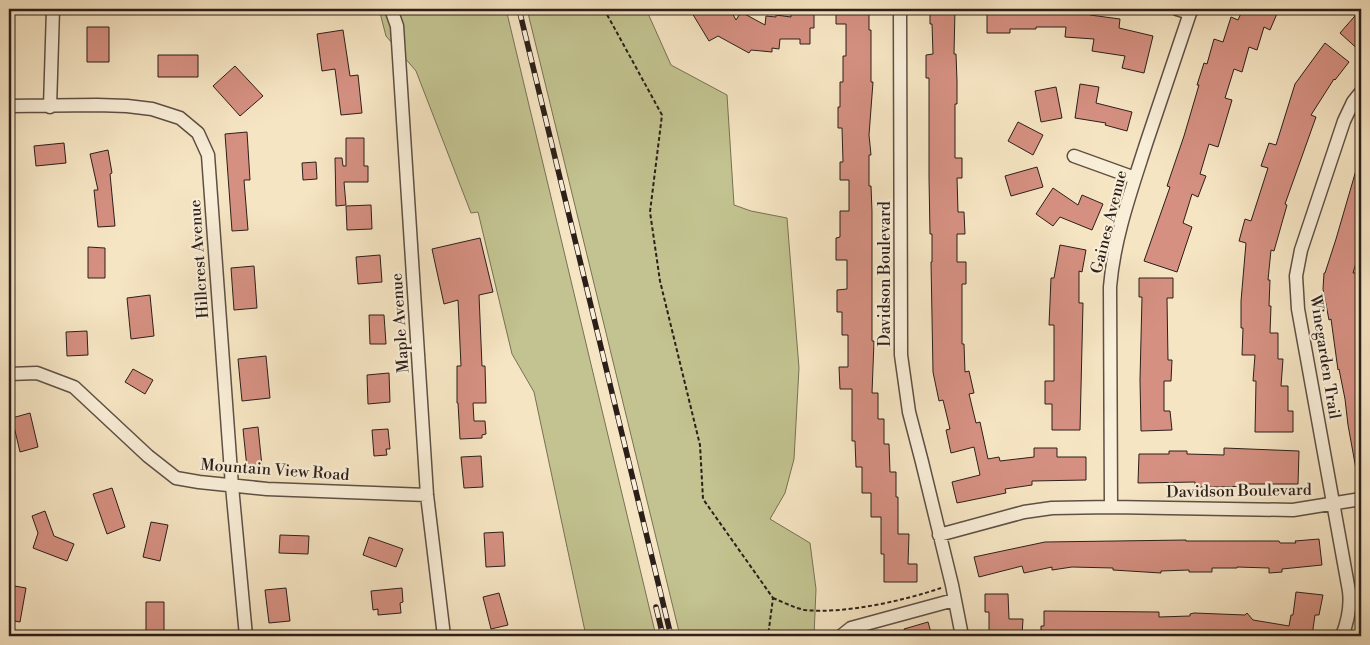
<svg xmlns="http://www.w3.org/2000/svg" width="1370" height="645" font-family="'Libre Bodoni',serif">
<style>
.green{fill:#c2c390;stroke:#777155}
.building{fill:#d59081;stroke:#2c1f1a}
.lines{fill:none;stroke-linecap:round;stroke-linejoin:round}
.minor-casing{stroke:#5e5044;stroke-width:15}
.path{stroke:#2c1f1a;stroke-width:2;stroke-dasharray:4 2.5;stroke-linecap:butt}
.minor{stroke:#f9eed8;stroke-width:12}
.rail-casing{stroke:#2c1f1a;stroke-width:5.5}
.rail{stroke:#f9eed8;stroke-width:4;stroke-dasharray:11;stroke-linecap:butt}
.labels{text-anchor:middle;dominant-baseline:central;stroke-width:4.5;stroke-linejoin:round;paint-order:stroke}
.street-label{font-size:16px;fill:#2c1f1a;stroke:#f9eed8}
</style>
<rect width="100%" height="100%" fill="#f6e5c3"/>
<filter id="stains"><feTurbulence type="fractalNoise" baseFrequency=".004" numOctaves="4"/><feColorMatrix values="0 0 0 0 .2 0 0 0 0 .09 0 0 0 0 .02 0 0 0 .5 -.17"/></filter>
<radialGradient id="worn" r=".72"><stop offset=".6" stop-color="#630" stop-opacity="0"/><stop offset="1" stop-color="#630" stop-opacity=".3"/></radialGradient>
<path class="green" d="M379 9H506L656 636H586L534 392 512 354 478 212 471 213 416 71 386 36Z
M527 9H646L671 65 727 95 734 205 751 211 787 218 799 368 794 459 785 493 770 519 810 543 816 589 814 636H680Z"/>
<path class="building" d="M699 9H730L736 20 741 12 765 25 766 16 776 17V15L791 17V9H804V11H808V14H814V28H810V44H800V39H780L779 49 772 48V52L751 50 749 53 718 36 709 41 692 13Z
M836 9H869V30H871V82H873L869 135 871 155H869V186H871L872 211V341H874L872 393H878V419H884V444H889L890 472H896V497H898V534H909L908 564H917V582H884V554H881V517H871V493H862V467H856L855 441H852V389H840L839 367H848V335H842V312H837V290L847 289V260H836V238L840 237V211H849V180H840V162H843L842 128H838V107H840V82H843V56H846V24H836Z
M930 9H955L954 54H956L957 81V104H955V158H962V178H957L958 212H964L965 234H957V262H966V284H962V344H964L965 372 969 371 974 393 969 394 976 423 980 422 988 459 999 457 1000 461 1034 457V448H1057V457H1086V480L1032 481V485L1005 489 1006 493 957 503 952 482 980 475 974 447 951 453 946 430 950 429 943 400 939 401 933 372 931 262H932V234H930L929 178V78H926V55L933 54 932 24H930Z
M987 9H1090V15L1120 19 1119 28 1153 36 1144 73 1122 68 1125 56 1092 51 1094 39 1065 37 1066 27H1036V29H1010V33H987Z
M1243 9H1279L1270 30 1264 27 1257 50 1249 47 1242 72 1234 69 1225 98 1232 100 1218 147 1209 144 1200 174 1206 176 1198 197 1192 194 1183 223 1192 227 1177 272 1144 261 1170 187 1167 186 1184 136 1199 85H1197L1204 63 1207 64 1214 39 1223 42 1231 17 1238 20Z
M1361 9V52L1340 33Z
M87 27H109V62H87Z
M343 30 350 76 358 75 362 113 341 115 335 69 322 71 317 34Z
M1325 43 1349 62 1335 80 1334 79 1311 115 1316 117 1285 204 1287 205 1274 251 1271 250 1268 280H1270L1269 306H1271L1270 333H1278V359H1283L1281 386H1288V411H1293V432H1255L1256 381H1253L1255 355H1242L1243 328H1241V301L1246 243 1239 241 1245 219 1251 221 1268 168 1261 166 1269 143 1276 145 1295 84Z
M158 55H198V77H158Z
M235 66 263 96 240 116 213 86Z
M1080 84 1099 87 1096 103 1132 112 1127 131 1105 125 1106 123 1075 118Z
M1056 87 1062 118 1041 122 1035 91Z
M1018 122 1043 135 1033 155 1008 141Z
M247 132 250 180H244L248 230 232 231 225 134Z
M346 138H364V166H368V182H344L346 205 336 206 335 158H342L343 166H346Z
M64 143 66 163 36 166 34 146Z
M108 150 112 173 110 174 115 226 98 227 94 190H98L90 154Z
M1359 160H1361V247L1353 273H1357L1356 297 1358 296 1361 313V468L1356 469 1348 425 1345 399 1339 369 1338 370 1331 319 1329 320 1323 289 1324 273H1325L1336 239Z
M316 162 317 179 303 180 302 163Z
M1037 167 1043 187 1011 196 1005 176Z
M1053 188 1078 205 1082 195 1103 204 1092 230 1060 217 1053 226 1036 214Z
M371 205 372 229 347 230 346 206Z
M480 238 493 292 479 295 482 366H485L486 403H473L474 421H485L486 434 482 435V438L460 439 458 403H457V366H461L458 300 444 304 432 249Z
M1060 245 1086 250 1082 272 1079 271V303H1083L1080 430H1052V404H1045V381H1054V325H1049L1050 302 1051 278H1054Z
M88 247 105 248V278H88Z
M380 255 382 282 358 284 356 257Z
M254 266 257 308 234 310 231 268Z
M1139 278H1173V298H1167L1168 360H1172L1171 381H1164V411H1170L1172 430 1141 431 1140 380 1142 297H1139Z
M150 295 154 336 131 339 127 298Z
M369 315H384L386 344H370Z
M87 331 88 355 67 356 66 332Z
M266 356 270 398 242 401 238 359Z
M133 369 153 380 145 394 125 382Z
M389 373 390 402 368 404 367 375Z
M30 413 38 447 20 452 12 418Z
M258 427 262 466 247 468 243 429Z
M388 429 390 449H386L387 455 374 456 372 430Z
M1224 448 1299 451 1298 484H1247V486L1218 487H1195V482L1138 483 1139 454H1169V451H1187V454L1224 455Z
M481 456 483 487 464 488 461 457Z
M112 488 125 527 107 534 93 494Z
M45 511 54 536 74 544 67 561 33 548 38 533 32 516Z
M151 522 168 525 160 561 143 557Z
M503 532 505 566 486 567 484 533Z
M280 535 309 536 308 554 279 553Z
M369 537 403 549 396 567 363 555Z
M1319 539 1322 565 1282 569V572L1269 573V568L1237 567V568H1212V572H1189V570L1161 571V573L1113 570V568L1072 567 1052 570V567L1024 573 1022 566 979 577 974 557 1045 542 1186 540V541H1279L1280 543H1296L1295 541Z
M9 585 26 588 20 622 9 620Z
M286 588 290 621 269 623 265 590Z
M402 588 403 602 400 603 401 613 378 615V609L373 610 371 591Z
M1296 592 1323 595 1319 615H1315L1312 636H1289L1263 633V636H1041V626H1044V611L1159 612V617L1190 616V614L1194 613 1245 615 1247 613 1253 620 1289 626 1291 615H1293Z
M499 593 508 625 491 629 483 597Z
M985 594H1008L1009 619H1023L1022 636H989V612H985Z
M146 602H164V634H146Z
M928 622 932 636H906L904 629Z"/>
<g class="lines">
<g class="minor-casing">
<path id="minor" d="M391 9 397 26 427 495 444 636
M900 9 901 355 909 412 922 462 952 585 962 636
M1177 9 1190 13
M9 106 97 105 127 106 152 109 180 118 198 133 208 155 232 486 246 636
M50 107 53 9
M1074 156 1135 178
M9 374 37 373 74 387 148 456 176 478 199 482 267 489 427 495
M1111 507 1110 287C1114 238 1131 191 1146 144 1161 100 1175 57 1190 13L1193 9
M939 535 1024 512 1052 508 1111 507 1293 510 1361 499
M841 636 851 628 954 600
M1342 636C1348 621 1351 607 1349 591L1298 309 1296 276 1301 250 1344 121 1353 102 1361 92"/>
</g>
<path class="path" d="M604 9 662 115 650 212 660 281 700 445 703 499 773 598 768 636
M773 598C783 602 794 608 805 610 844 614 903 601 941 588"/>
<use href="#minor" class="minor"/>
<g class="rail-casing">
<path id="rail" d="M519 9 671 636
M656 607 663 636"/>
</g>
<use href="#rail" class="rail"/>
</g>
<g class="labels">
<g class="street-label">
<text transform="translate(1109 222) rotate(-76)">Gaines Avenue</text>
<text transform="translate(199 259) rotate(-94)">Hillcrest Avenue</text>
<text transform="translate(885 274) rotate(-90)">Davidson Boulevard</text>
<text transform="translate(400 323) rotate(-94)">Maple Avenue</text>
<text transform="translate(1325 357) rotate(81)">Winegarden Trail</text>
<text transform="translate(275 470) rotate(4)">Mountain View Road</text>
<text transform="translate(1239 491) rotate(-1)">Davidson Boulevard</text>
</g>
</g>
<rect width="1370" height="645" fill="none" stroke="#f6e5c3" stroke-width="30"/>
<rect x="10" y="10" width="1350" height="625" fill="none" stroke="#2c1f1a" stroke-width="2.5"/>
<rect x="15" y="15" width="1340" height="615" fill="none" stroke="#2c1f1a"/>
<rect width="100%" height="100%" filter="url(#stains)"/>
<rect width="100%" height="100%" fill="url(#worn)"/>
</svg>
